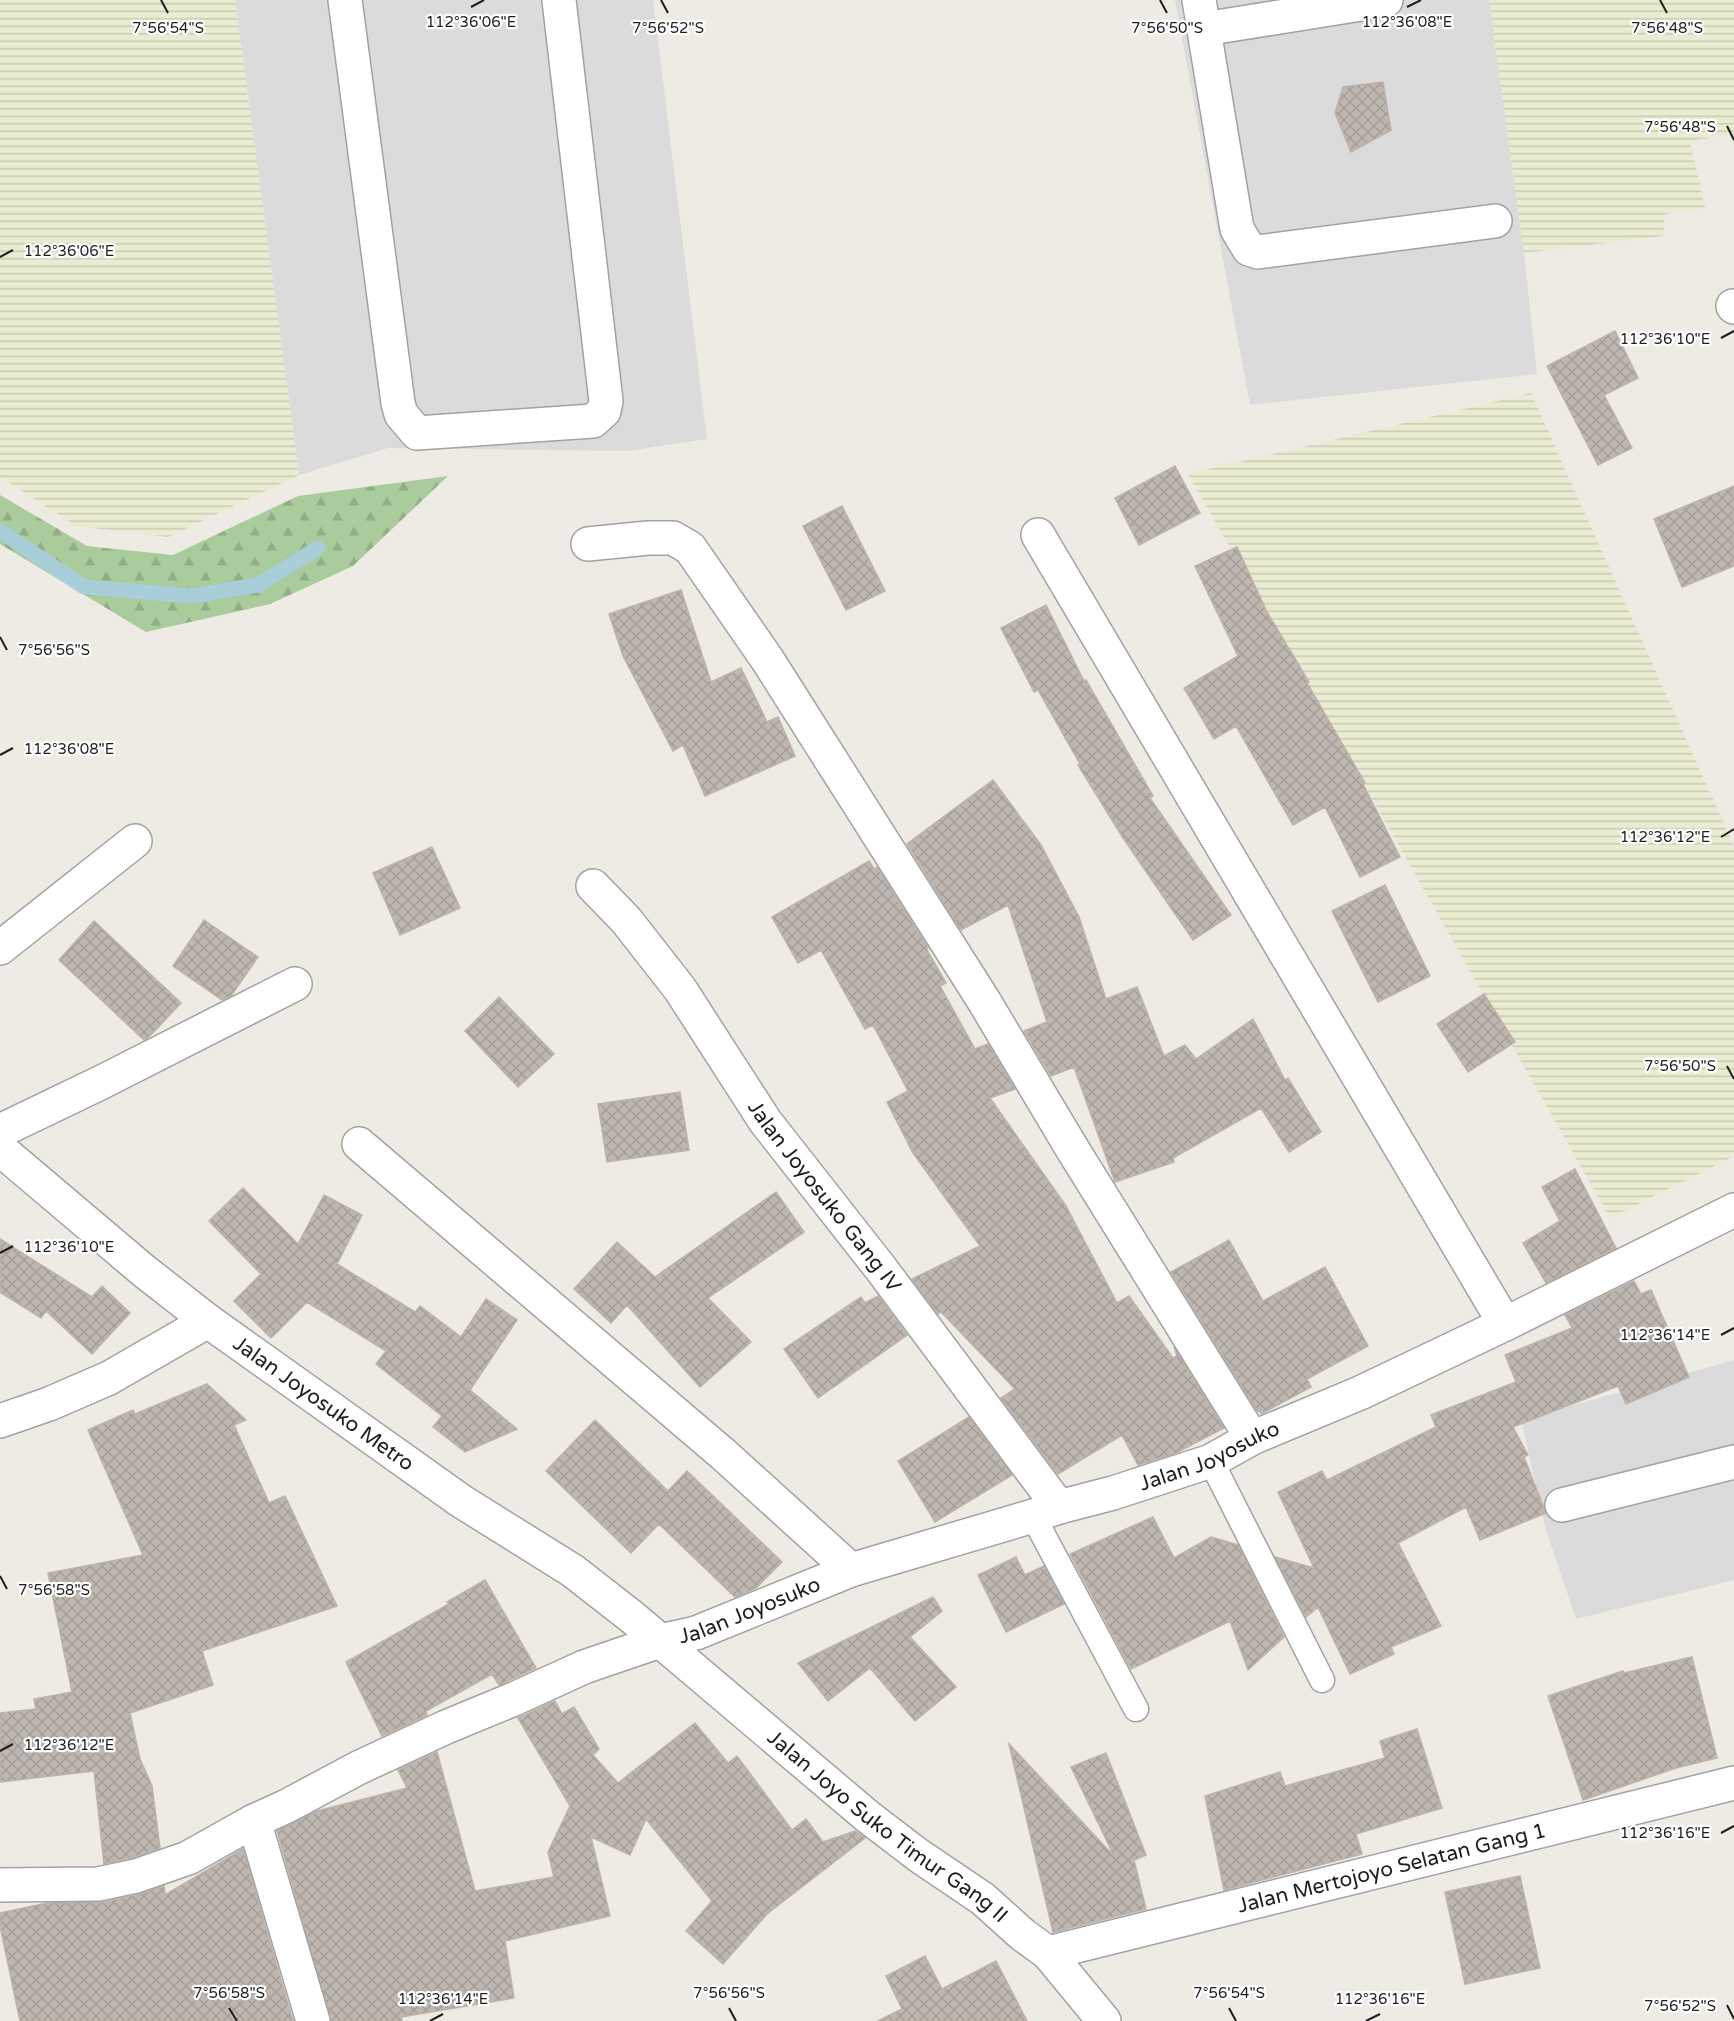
<svg xmlns="http://www.w3.org/2000/svg" width="1734" height="2021" font-family="'Varela Round',sans-serif">
<style>
.residential{fill:#dcdbdb}
.farmland{fill:url(#farmland-rules)}
.forest{fill:url(#forest-firs)}
.lines{fill:none;stroke-linecap:round;stroke-linejoin:round}
.stream{stroke:#a8ced9;stroke-width:15}
.building{fill:url(#building-cross-hatch);stroke:#bfb2a8;stroke-width:1.5}
.service-casing{stroke:#a2a2a2;stroke-width:27}
.minor-casing{stroke:#a2a2a2;stroke-width:36}
.service{stroke:#fff;stroke-width:24}
.minor{stroke:#fff;stroke-width:33}
.ticks{fill:none;stroke:#1e1e1e;stroke-width:2}
.labels{text-anchor:middle;dominant-baseline:central;stroke-width:4.5;stroke-linejoin:round;paint-order:stroke}
.street-label{font-size:21px;fill:#1e1e1e;stroke:#fff}
.ticks-label{font-size:15px;text-anchor:middle;fill:#1e1e1e;stroke:#fff;stroke-width:4.5;stroke-linejoin:round;paint-order:stroke}
</style>
<defs>
<pattern id="farmland-rules" width="6" height="5" patternUnits="userSpaceOnUse" patternTransform="scale(1.5)"><rect width="6" height="5" fill="#eaecd1"/><path d="M0 2.5h6" fill="none" stroke="#c8cab3"/></pattern>
<pattern id="forest-firs" width="22" height="20" patternUnits="userSpaceOnUse" patternTransform="scale(1.5)"><rect width="22" height="20" fill="#aacb9c"/><path d="M5 1l3.5 6h-7zM16 11l3.5 6h-7z" fill="#92ae86"/></pattern>
<pattern id="building-cross-hatch" width="8" height="8" patternUnits="userSpaceOnUse" patternTransform="scale(1.5)"><rect width="8" height="8" fill="#beb7b1"/><path d="M0 0l8 8M0 8l8-8" fill="none" stroke="#a39d98"/></pattern>
</defs>
<rect width="100%" height="100%" fill="#eeebe5"/>
<path class="residential" d="M235 0H653L707 439 627 451 388 448 299 475Z
M1175 0H1489L1524 253 1537 374 1250 405Z
M1734 1360V1580L1576 1619 1546 1530 1521 1420Z"/>
<path class="farmland" d="M0 0H235L299 475 168 537 77 526 0 477Z
M1489 0H1734V134L1690 141 1705 208 1665 214 1663 236 1524 253Z
M1531 393 1734 846V1156L1610 1218 1188 474Z"/>
<path class="forest" d="M448 476 353 566 270 604 146 632 0 544V495L87 546 173 555 298 496Z"/>
<g class="lines">
<path class="stream" d="M0 531 84 587 191 596 258 585 318 548"/>
</g>
<path class="building" d="M1383 82 1391 130 1351 152 1335 113 1343 87Z
M1615 331 1638 378 1604 395 1632 448 1598 465 1547 366Z
M1175 466 1200 513 1139 545 1115 498Z
M1734 486V566L1682 587 1654 519Z
M842 506 885 591 846 610 803 526Z
M1237 547 1267 612 1309 682 1307 683 1365 783 1363 784 1400 857 1360 877 1325 807 1293 825 1236 726 1214 739 1184 688 1238 656 1195 566Z
M681 590 711 682 741 668 767 722 778 717 795 756 705 796 683 745 673 751 623 656 609 614Z
M1046 605 1084 681 1086 680 1153 796 1150 798 1231 915 1193 940 1123 838 1078 765 1080 764 1038 690 1034 692 1001 628Z
M993 780 1041 845 1079 917 1106 999 1137 987 1164 1056 1185 1045 1196 1059 1253 1019 1285 1080 1288 1078 1321 1132 1289 1152 1261 1108 1173 1158 1174 1162 1115 1182 1074 1067 1051 1076 1024 1031 1047 1022 1008 905 961 930 907 844Z
M432 847 460 908 400 935 373 873Z
M869 861 874 869 877 867 928 948H926L946 983 940 986 975 1049 988 1044 1015 1089 990 1098 1066 1206 1117 1303 1129 1296 1173 1358 1177 1356 1174 1347 1224 1428 1176 1453 1138 1465 1122 1435 1058 1474 1001 1398 1015 1389 941 1312 938 1314 912 1279 980 1246 913 1153 887 1102 908 1091 873 1025 865 1029 821 950 798 963 772 917Z
M1385 885 1430 976 1378 1002 1332 911Z
M204 920 258 957 231 996 222 1000 173 966Z
M94 921 181 1003 149 1037 144 1040 59 960Z
M1484 994 1515 1042 1468 1072 1437 1024Z
M499 997 554 1054 518 1087 465 1031Z
M680 1092 689 1150 607 1162 598 1104Z
M1575 1169 1616 1248 1546 1283 1523 1243 1560 1221 1542 1187Z
M243 1188 298 1244 324 1195 362 1215 337 1264 415 1312 420 1306 461 1337 486 1299 517 1320 470 1390 517 1429 465 1452 433 1427 442 1416 376 1364 386 1351 307 1302 271 1338 234 1301 261 1274 209 1221Z
M776 1192 804 1232 708 1298 751 1342 700 1387 627 1305 611 1323 574 1289 617 1242 655 1277Z
M0 1239 92 1297 102 1286 130 1313 92 1354 46 1311 41 1318 0 1292Z
M1229 1240 1263 1301 1325 1267 1368 1346 1307 1379 1311 1387 1261 1414 1259 1410 1257 1411 1171 1272Z
M1634 1281 1641 1294 1651 1290 1689 1377 1626 1404 1618 1386 1513 1427 1528 1455 1524 1457 1546 1513 1480 1540 1466 1507 1398 1543 1441 1626 1391 1647 1394 1654 1350 1674 1318 1607 1306 1617 1275 1557 1314 1568 1278 1492 1322 1471 1327 1480 1436 1427 1431 1415 1516 1382 1505 1355 1572 1328 1565 1315Z
M878 1296 907 1335 818 1398 784 1349 861 1297 865 1303Z
M207 1384 246 1420 234 1425 269 1503 285 1496 337 1606 202 1651 213 1685 130 1713 140 1759 152 1786 160 1848 131 1858 104 1864 94 1771 0 1782V1713L36 1709 34 1699 72 1692 48 1573 143 1555 88 1430 133 1410 135 1414Z
M969 1417 1012 1475 935 1522 898 1461Z
M595 1420 668 1491 687 1471 782 1562 756 1588 735 1597 659 1524 631 1553 546 1471Z
M1153 1517 1174 1558 1211 1537 1238 1545 1284 1637 1248 1670 1230 1621 1131 1669 1070 1554Z
M1016 1557 1025 1575 1044 1566 1064 1604 1006 1632 978 1575Z
M485 1580 536 1668 499 1685 492 1674 426 1711 427 1715 382 1736 346 1662 449 1604 447 1602Z
M933 1597 942 1611 910 1637 956 1687 915 1721 870 1668 828 1701 798 1663Z
M1692 1657 1717 1758 1676 1768 1583 1800 1548 1696 1623 1671 1624 1673Z
M555 1701 562 1714 574 1707 599 1749 593 1755 618 1783 695 1723 728 1763 737 1756 792 1830 806 1819 823 1842 855 1831 865 1838 767 1914 723 1964 686 1931 712 1901 646 1819 630 1855 591 1837 610 1916 505 1941 514 1998 401 2017 402 2021H331L277 1831 317 1811 407 1788 398 1770 437 1752 475 1891 554 1877 548 1852 570 1806 518 1718Z
M1417 1729 1442 1808 1356 1834 1362 1854 1224 1890 1205 1796 1280 1772 1285 1786 1385 1758 1380 1741Z
M1009 1744 1114 1856 1071 1767 1106 1753 1146 1855 1134 1860 1146 1909 1053 1932Z
M243 1849 293 2021H20L0 1926V1913L47 1903 102 1902 140 1894 164 1886 165 1895Z
M1520 1876 1540 1968 1465 1984 1445 1892Z
M925 1956 942 1989 996 1961 1027 2021H878L902 2009 886 1976Z"/>
<g class="lines">
<g class="service-casing">
<path id="service" d="M1211 1461 1322 1680
M1033 1516 1136 1709"/>
</g>
<g class="minor-casing">
<g id="minor">
<path d="M345 0 398 403 401 414 417 433 593 421 604 411 606 401 559 0"/>
<path d="M1199 0 1237 229 1249 249 1258 252 1495 221"/>
<path d="M1204 29 1386 0"/>
<path d="M1733 306 1734 307"/>
<path d="M1038 535 1505 1324"/>
<path d="M588 544 648 538H673L690 548 767 659 984 1001 1073 1150 1252 1438"/>
<path id="s1" d="M593 886 626 920 680 989 765 1121 882 1270 1059 1507"/>
<path d="M0 948 135 841"/>
<path d="M0 1131 100 1083 295 984"/>
<path d="M359 1144 723 1454 851 1570"/>
<path id="s2" d="M0 1149 144 1271 208 1321 461 1501 573 1571 632 1617 867 1816 918 1855 983 1899 1023 1935 1048 1953 1104 2021"/>
<path d="M0 1421 49 1404 109 1378 208 1321"/>
<path d="M1562 1505 1734 1462"/>
<path d="M254 1821 313 2021"/>
<path id="s3" d="M0 1885 98 1884 136 1876 188 1858 254 1821 287 1806 358 1768 446 1727 514 1699 584 1667 660 1641 696 1633 851 1570 1033 1516 1059 1507 1113 1493 1211 1461 1252 1438 1360 1393 1505 1324 1734 1210"/>
<path id="s4" d="M1048 1953 1734 1783"/>
</g>
</g>
<use href="#service" class="service"/>
<use href="#minor" class="minor"/>
</g>
<path class="ticks" d="M161 0 168 13M661 0 668 13M1160 0 1167 13M1660 0 1667 13M471 7 484 0M1407 7 1421 0M1727 126 1734 140M0 257 13 250M1721 338 1734 331M0 637 7 650M0 755 13 748M1721 837 1734 829M1727 1066 1734 1079M0 1253 13 1246M1721 1335 1734 1328M0 1576 7 1589M0 1751 13 1744M1721 1833 1734 1826M1727 2005 1734 2019M229 2008 237 2021M729 2008 736 2021M1229 2008 1236 2021M430 2021 443 2014M1366 2021 1380 2014"/>
<g class="labels">
<g class="street-label">
<text stroke="none"><textPath href="#s1" startOffset="388">Jalan Joyosuko Gang IV</textPath></text>
<text stroke="none"><textPath href="#s2" startOffset="412">Jalan Joyosuko Metro</textPath></text>
<text stroke="none"><textPath href="#s3" startOffset="1293">Jalan Joyosuko</textPath></text>
<text stroke="none"><textPath href="#s3" startOffset="807">Jalan Joyosuko</textPath></text>
<text stroke="none"><textPath href="#s2" startOffset="1118">Jalan Joyo Suko Timur Gang II</textPath></text>
<text stroke="none"><textPath href="#s4" startOffset="354">Jalan Mertojoyo Selatan Gang 1</textPath></text>
</g>
</g>
<g class="ticks-label">
<text x="1407" y="27">112°36'08"E</text>
<text x="471" y="27">112°36'06"E</text>
<text x="168" y="33">7°56'54"S</text>
<text x="668" y="33">7°56'52"S</text>
<text x="1167" y="33">7°56'50"S</text>
<text x="1667" y="33">7°56'48"S</text>
<text x="1680" y="132">7°56'48"S</text>
<text x="69" y="256">112°36'06"E</text>
<text x="1665" y="344">112°36'10"E</text>
<text x="54" y="655">7°56'56"S</text>
<text x="69" y="754">112°36'08"E</text>
<text x="1665" y="842">112°36'12"E</text>
<text x="1680" y="1071">7°56'50"S</text>
<text x="69" y="1252">112°36'10"E</text>
<text x="1665" y="1340">112°36'14"E</text>
<text x="54" y="1595">7°56'58"S</text>
<text x="69" y="1750">112°36'12"E</text>
<text x="1665" y="1838">112°36'16"E</text>
<text x="229" y="1998">7°56'58"S</text>
<text x="729" y="1998">7°56'56"S</text>
<text x="1229" y="1998">7°56'54"S</text>
<text x="443" y="2004">112°36'14"E</text>
<text x="1380" y="2004">112°36'16"E</text>
<text x="1680" y="2011">7°56'52"S</text>
</g>
</svg>
